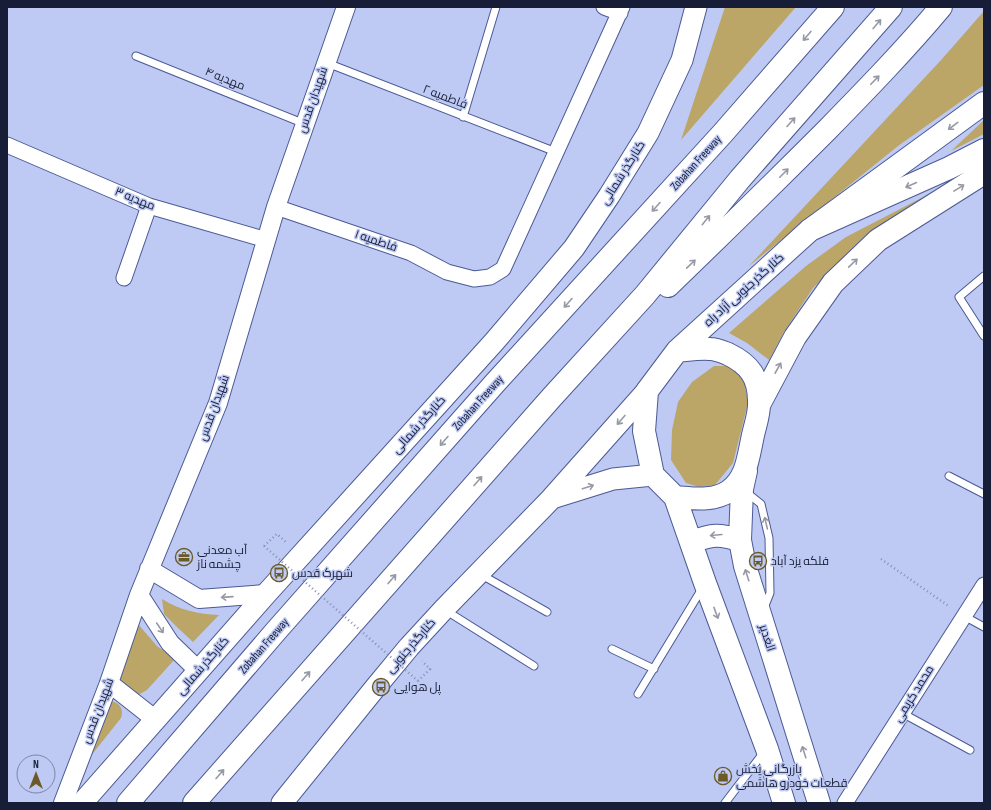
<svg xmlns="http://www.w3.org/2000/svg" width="991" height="810" font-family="'Sofia Sans Condensed',Cairo,sans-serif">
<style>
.green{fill:#bba668}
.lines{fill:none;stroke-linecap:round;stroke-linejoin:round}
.service-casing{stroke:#4b5a95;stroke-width:9}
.minor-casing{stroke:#4b5a95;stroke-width:17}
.tertiary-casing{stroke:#4b5a95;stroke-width:20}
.secondary-casing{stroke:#4b5a95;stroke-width:23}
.primary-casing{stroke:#4b5a95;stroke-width:24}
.motorway-casing{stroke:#4b5a95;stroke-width:24}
.path{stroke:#8690b3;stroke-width:2.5;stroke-dasharray:1 3;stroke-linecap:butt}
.service{stroke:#fff;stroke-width:7}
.minor{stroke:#fff;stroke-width:15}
.tertiary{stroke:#fff;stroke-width:18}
.secondary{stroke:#fff;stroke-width:21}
.primary{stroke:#fff;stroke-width:22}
.motorway{stroke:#fff;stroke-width:22}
.path-bridge{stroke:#8690b3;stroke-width:2.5;stroke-dasharray:1 3;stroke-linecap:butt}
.oneway{stroke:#9799a5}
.labels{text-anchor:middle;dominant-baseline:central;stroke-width:3;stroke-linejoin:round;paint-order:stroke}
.street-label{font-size:12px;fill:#171d36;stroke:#becaf3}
.poi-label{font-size:12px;fill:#171d36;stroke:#becaf3;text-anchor:start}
</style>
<rect width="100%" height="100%" fill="#becaf3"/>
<path class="green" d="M725 7H796L681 140 722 16Z
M984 11V85L898 146 749 266 942 59Z
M984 120V134L951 151Z
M929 194 844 258 813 288 784 332 769 360 747 343 729 333 806 266 846 237Z
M714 366H735L744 377 748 403 733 463 715 485 699 487 686 483 671 460 672 430 678 402 692 382Z
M162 599C179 610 199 614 219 615L193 642 178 628 164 614Z
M137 623 157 646 175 659 147 690 138 695 122 687 117 675Z
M111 701C120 703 124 709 121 718L90 757Z"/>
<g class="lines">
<g class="service-casing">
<path id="service" d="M136 56 305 124
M327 63 556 152
M463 117 496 7
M984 276 959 297 984 336
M949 476 984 494
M746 492 761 504 769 538 770 593 764 608
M480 574 547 612
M445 610 534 666
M964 616 984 627
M612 649 654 669
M638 694 703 587
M902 713 970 750
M725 803 764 752"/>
</g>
<g class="minor-casing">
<path id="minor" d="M604 7 620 13
M7 145 149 206 267 240
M276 207 411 253 447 272 474 279 490 277 503 269 622 7
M124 278 149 206
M845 803 984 585"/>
</g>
<g class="tertiary-casing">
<path id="tertiary" d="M149 569 199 599 266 594
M139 595 170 643 199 671
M109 683 156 720
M63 803 109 683 139 595 218 403 276 207 346 7"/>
</g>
<g class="secondary-casing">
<path id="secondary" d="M552 498 613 479 653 475
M82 803 266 594 494 342 574 248 609 196 648 133 682 60 696 7
M282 803 375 688 409 647 444 609 551 499 647 391"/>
</g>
<g class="primary-casing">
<path id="primary" d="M677 351C688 350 700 348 710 349 716 349 723 352 728 354 749 364 759 377 759 401 760 414 754 428 752 440 748 459 746 479 729 491 713 502 692 498 675 497L653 475 644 431 647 391 677 351 810 230 949 168 984 150
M760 403 795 337 833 283 878 240 984 173
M746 471 742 489 740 540 745 566 819 803
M675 497 705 583 767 749 784 803
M692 542C712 534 719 534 740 540"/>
</g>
<g class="motorway-casing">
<path id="motorway" d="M810 230 984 103
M668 286C722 234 775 182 827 130 866 90 905 50 941 7
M128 803 276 631 495 383 723 133 833 7
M194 803 552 397 645 295 740 179 891 7"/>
</g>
<path class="path" d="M264 546 277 534 287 543
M881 559 950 607
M418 681 430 669 422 661"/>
<use href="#service" class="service"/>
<use href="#minor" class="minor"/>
<use href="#tertiary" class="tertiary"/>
<use href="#secondary" class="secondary"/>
<use href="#primary" class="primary"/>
<use href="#motorway" class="motorway"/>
<path class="path-bridge" d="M264 546 418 681"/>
</g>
<defs><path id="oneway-shaft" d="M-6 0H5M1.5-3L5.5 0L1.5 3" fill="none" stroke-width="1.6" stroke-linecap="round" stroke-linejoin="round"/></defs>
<g class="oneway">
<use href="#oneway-shaft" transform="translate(877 24) rotate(-50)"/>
<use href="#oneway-shaft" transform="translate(807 36) rotate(131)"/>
<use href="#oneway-shaft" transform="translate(875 80) rotate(-46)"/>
<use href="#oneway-shaft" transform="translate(791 122) rotate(-48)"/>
<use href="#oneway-shaft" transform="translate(953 126) rotate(143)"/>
<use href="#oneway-shaft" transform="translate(784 173) rotate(-45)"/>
<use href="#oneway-shaft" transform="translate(911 185) rotate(156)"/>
<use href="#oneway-shaft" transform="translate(959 188) rotate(-32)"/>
<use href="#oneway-shaft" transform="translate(656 207) rotate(132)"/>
<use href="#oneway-shaft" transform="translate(706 220) rotate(-51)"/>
<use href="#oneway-shaft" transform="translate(853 263) rotate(-44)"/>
<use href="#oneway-shaft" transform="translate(691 264) rotate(-44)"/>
<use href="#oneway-shaft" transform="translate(568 303) rotate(132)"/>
<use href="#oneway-shaft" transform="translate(778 368) rotate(-61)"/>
<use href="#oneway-shaft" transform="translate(621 420) rotate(131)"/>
<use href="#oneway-shaft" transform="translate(444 441) rotate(131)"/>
<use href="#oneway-shaft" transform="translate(478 481) rotate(-49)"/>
<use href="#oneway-shaft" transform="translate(588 487) rotate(-18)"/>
<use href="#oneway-shaft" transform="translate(766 523) rotate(-103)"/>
<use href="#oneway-shaft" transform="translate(716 535) rotate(175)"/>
<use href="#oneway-shaft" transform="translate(747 575) rotate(-108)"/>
<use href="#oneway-shaft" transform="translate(392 579) rotate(-49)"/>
<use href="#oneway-shaft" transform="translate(227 597) rotate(176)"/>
<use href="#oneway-shaft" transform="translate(716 613) rotate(70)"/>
<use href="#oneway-shaft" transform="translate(160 628) rotate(56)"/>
<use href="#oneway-shaft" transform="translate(306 676) rotate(-49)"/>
<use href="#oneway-shaft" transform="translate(804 752) rotate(-108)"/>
<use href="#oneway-shaft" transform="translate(220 774) rotate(-49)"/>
</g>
<defs>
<g id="office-ring" transform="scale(0.9)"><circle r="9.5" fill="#becaf3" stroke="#6b5a28" stroke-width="1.5"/><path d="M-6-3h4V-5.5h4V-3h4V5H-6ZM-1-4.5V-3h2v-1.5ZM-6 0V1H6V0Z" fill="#6b5a28"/></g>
<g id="bus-ring" transform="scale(0.9)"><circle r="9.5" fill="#becaf3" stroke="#6b5a28" stroke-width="1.5"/><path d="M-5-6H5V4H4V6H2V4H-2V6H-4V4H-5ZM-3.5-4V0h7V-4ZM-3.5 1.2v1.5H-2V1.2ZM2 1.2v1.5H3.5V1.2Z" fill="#6b5a28"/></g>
<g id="shop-ring" transform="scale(0.9)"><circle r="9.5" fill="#becaf3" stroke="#6b5a28" stroke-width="1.5"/><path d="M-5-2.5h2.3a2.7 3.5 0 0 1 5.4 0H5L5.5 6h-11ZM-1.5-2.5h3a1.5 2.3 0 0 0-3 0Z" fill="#6b5a28"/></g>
</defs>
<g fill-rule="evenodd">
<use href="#office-ring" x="184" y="557"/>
<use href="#bus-ring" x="758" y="561"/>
<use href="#bus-ring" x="279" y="573"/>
<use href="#bus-ring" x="381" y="687"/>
<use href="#shop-ring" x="723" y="776"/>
</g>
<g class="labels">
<g class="street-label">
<text transform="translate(225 79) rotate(22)">مهدیه ۴</text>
<text transform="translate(445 97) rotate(21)">فاطمیه ۲</text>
<text transform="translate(313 100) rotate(-71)">شهیدان قدس</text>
<text transform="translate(696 163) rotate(-48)">Zobahan Freeway</text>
<text transform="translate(623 173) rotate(-58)">کنارگذر شمالی</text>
<text transform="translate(135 199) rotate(22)">مهدیه ۳</text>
<text transform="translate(376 241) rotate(19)">فاطمیه ۱</text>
<text transform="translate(744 290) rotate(-42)">کنار گذر جنوبی آزاد راه</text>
<text transform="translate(478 403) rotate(-48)">Zobahan Freeway</text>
<text transform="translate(214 408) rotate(-70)">شهیدان قدس</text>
<text transform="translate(419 425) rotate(-48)">کنارگذر شمالی</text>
<text transform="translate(767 638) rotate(72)">الغدیر</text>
<text transform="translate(264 646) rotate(-49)">Zobahan Freeway</text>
<text transform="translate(411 646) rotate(-49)">کنارگذر جنوبی</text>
<text transform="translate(203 666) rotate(-49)">کنارگذر شمالی</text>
<text transform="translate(914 694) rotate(-58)">محمد کریمی</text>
<text transform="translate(98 711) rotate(-69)">شهیدان قدس</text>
</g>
<g class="poi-label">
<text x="197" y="550">آب معدنی<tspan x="197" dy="14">چشمه ناز</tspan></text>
<text x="771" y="561">فلکه یزد آباد</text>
<text x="292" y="573">شهرک قدس</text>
<text x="394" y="687">پل هوایی</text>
<text x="736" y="769">بازرگانی پخش<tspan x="736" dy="14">قطعات خودرو هاشمی</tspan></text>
</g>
</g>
<rect width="991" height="810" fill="none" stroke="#171d36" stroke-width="16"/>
<g transform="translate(36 774)"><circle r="19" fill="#becaf3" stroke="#7b85a7"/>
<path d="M0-3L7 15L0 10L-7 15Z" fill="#6b5a28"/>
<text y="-6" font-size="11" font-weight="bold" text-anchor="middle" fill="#171d36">N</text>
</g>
</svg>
